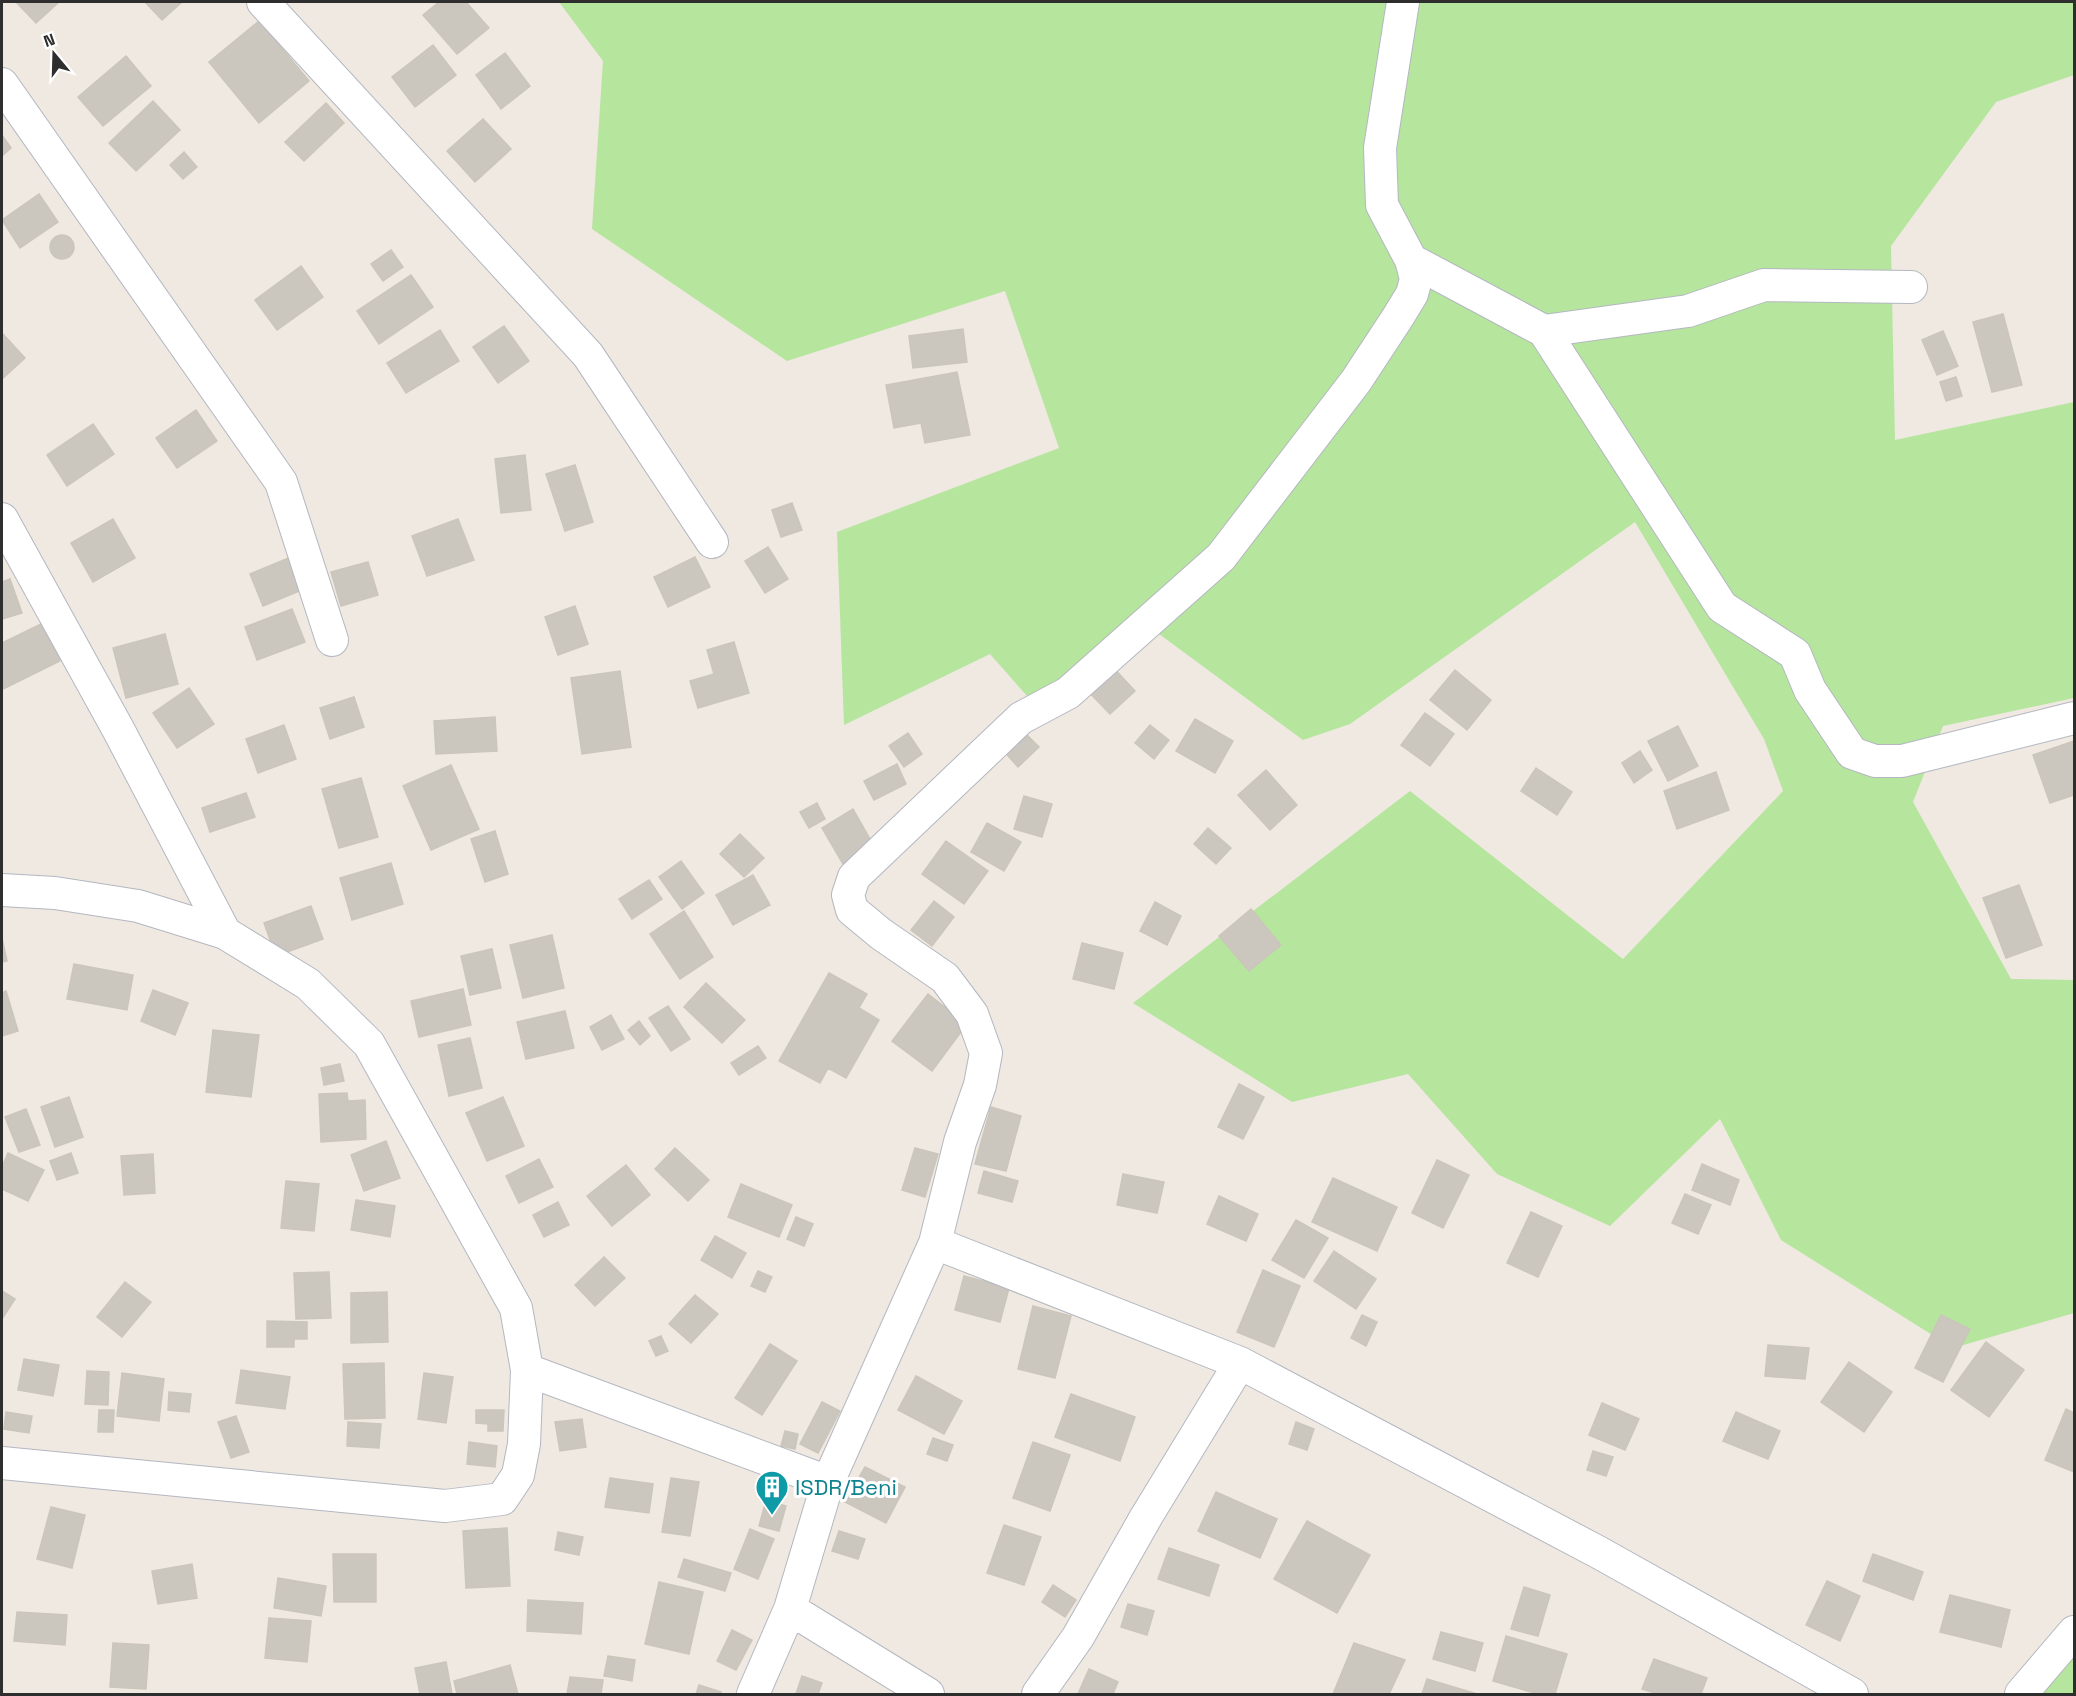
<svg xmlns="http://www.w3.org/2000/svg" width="2076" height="1696" font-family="'Space Grotesk',sans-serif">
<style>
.green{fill:#b6e59e}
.building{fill:#cbc7bf;stroke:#cbc5ba;stroke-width:1.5}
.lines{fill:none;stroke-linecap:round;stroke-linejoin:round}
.minor-casing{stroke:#b4b7c1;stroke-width:34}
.minor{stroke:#fff;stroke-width:32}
.labels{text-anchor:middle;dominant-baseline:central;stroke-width:6;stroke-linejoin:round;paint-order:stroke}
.culture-label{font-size:22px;fill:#0d838f;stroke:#fff;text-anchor:start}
</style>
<rect width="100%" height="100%" fill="#efe9e1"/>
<path class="green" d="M559 2H2074V75L1996 102 1891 246 1895 440 2074 402V698L1943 726 1913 802 2011 979 2074 980V1313L1953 1348 1781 1240 1720 1119 1610 1226 1497 1174 1408 1074 1292 1102 1133 1003 1410 791 1623 959 1783 791 1764 739 1635 522 1350 724 1303 740 1132 614 1035 705 990 654 844 725 837 532 1059 448 1005 291 787 361 592 229 603 61Z
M2074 1620V1694H2036Z"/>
<path class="building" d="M16 2H59L36 23Z
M145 2H182L162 20Z
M439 2H466L489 28 457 54 423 15Z
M259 21 309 81 259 123 209 62Z
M433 45 456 75 415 107 392 77Z
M505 53 530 86 501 109 476 75Z
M126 56 151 86 103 126 78 97Z
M153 101 180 130 136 171 109 143Z
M326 103 344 123 304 161 285 142Z
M483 119 511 149 475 182 447 151Z
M2 135 11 148 2 156Z
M184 152 197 167 183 179 170 165Z
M39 194 58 222 20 248 2 220Z
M50 247a12 12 0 1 1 24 0a12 12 0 1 1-24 0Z
M391 250 403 267 383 281 371 264Z
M301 266 323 297 277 330 255 300Z
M411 275 433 307 379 344 357 311Z
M2003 314 2022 385 1992 392 1973 322Z
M504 326 529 361 498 383 473 347Z
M963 329 967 362 913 368 909 336Z
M440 330 459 361 406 393 387 363Z
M1943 331 1958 366 1937 375 1922 340Z
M2 333 25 358 2 379Z
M957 372 970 435 925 443 921 423 894 428 886 385Z
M1956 377 1962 396 1946 401 1940 382Z
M196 410 217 441 177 468 156 438Z
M93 424 114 454 67 486 47 455Z
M525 455 531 510 501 513 495 459Z
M575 465 593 522 565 531 546 474Z
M792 503 802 530 781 537 772 510Z
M113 519 135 558 93 582 71 543Z
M458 519 474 560 427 576 412 536Z
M768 547 788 579 765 593 745 561Z
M291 557 304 589 263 606 250 574Z
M695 557 710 587 668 607 654 577Z
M368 562 378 595 341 606 331 572Z
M10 579 22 613 2 619V582Z
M575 606 588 644 558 655 545 617Z
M292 609 305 642 257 660 245 627Z
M43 623 60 661 3 689 2 643Z
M165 634 178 684 126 698 113 648Z
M734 642 749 693 698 708 690 681 714 674 707 650Z
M1109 663 1135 691 1110 714 1084 687Z
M1455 670 1491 700 1467 730 1430 700Z
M620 671 631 747 582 754 571 678Z
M189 688 214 724 177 748 153 713Z
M354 697 364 727 330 739 320 708Z
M1425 713 1454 734 1430 766 1401 745Z
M495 717 497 751 436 754 434 721Z
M1195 719 1233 741 1215 773 1176 751Z
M284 725 296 759 258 773 246 739Z
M1150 725 1169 740 1154 759 1135 743Z
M1678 726 1698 766 1668 781 1648 741Z
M1022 730 1039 747 1018 767 1002 749Z
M908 733 922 754 904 767 889 746Z
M2074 741V795L2050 803 2033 755Z
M1640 751 1652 770 1634 783 1622 763Z
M897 764 906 784 874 800 864 781Z
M451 765 479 829 431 850 403 786Z
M1536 768 1572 792 1557 815 1521 791Z
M1266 770 1297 805 1270 830 1238 795Z
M1716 772 1729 810 1677 829 1664 791Z
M361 778 378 837 339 848 322 789Z
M246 793 255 817 210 832 202 808Z
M1024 796 1052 804 1042 837 1014 829Z
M817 803 825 819 809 828 800 812Z
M853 809 874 846 843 864 822 828Z
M987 823 1021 842 1004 871 971 852Z
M1208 828 1231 848 1216 864 1194 844Z
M495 831 508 874 485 882 471 839Z
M740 834 764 858 744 877 720 854Z
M946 841 988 871 964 904 922 874Z
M681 861 704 893 682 909 659 877Z
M391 863 403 904 352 920 340 878Z
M753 875 770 905 733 925 716 895Z
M649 880 662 899 632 919 619 899Z
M2019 885 2042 945 2006 958 1983 898Z
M934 901 954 917 932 946 911 930Z
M1155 902 1181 916 1167 945 1140 931Z
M311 906 323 939 276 956 264 923Z
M1251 909 1281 945 1249 971 1219 936Z
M684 911 713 957 680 979 650 934Z
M552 935 564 988 523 998 510 945Z
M2 938 7 961 2 962Z
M1082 943 1123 953 1114 989 1073 979Z
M492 949 501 988 470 995 461 956Z
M74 964 133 975 127 1010 67 999Z
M829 973 867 994 859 1008 879 1020 846 1078 828 1068 820 1083 779 1061Z
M706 983 745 1020 722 1043 684 1007Z
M463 989 471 1025 419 1037 411 1001Z
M153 990 188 1003 175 1035 141 1021Z
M6 991 18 1031 2 1036V993Z
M928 994 967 1024 932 1071 892 1041Z
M668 1006 690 1039 671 1051 649 1018Z
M565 1011 574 1048 526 1059 517 1022Z
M611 1015 624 1039 602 1050 590 1027Z
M639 1021 650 1036 640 1045 628 1030Z
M213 1030 259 1035 251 1097 206 1092Z
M470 1038 482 1088 449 1096 438 1045Z
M758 1046 766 1058 739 1075 731 1063Z
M340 1064 344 1081 324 1085 321 1068Z
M1239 1084 1264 1097 1243 1139 1218 1127Z
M347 1093 348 1101 365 1100 366 1139 321 1142 319 1094Z
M69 1097 83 1137 55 1147 41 1107Z
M503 1097 524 1146 487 1161 466 1113Z
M991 1107 1021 1116 1006 1171 975 1164Z
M26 1109 40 1145 19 1152 5 1117Z
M386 1141 400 1178 364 1191 351 1155Z
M675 1148 709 1180 688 1201 655 1169Z
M915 1148 938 1154 925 1197 902 1190Z
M8 1153 44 1170 28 1201 2 1189V1167Z
M71 1153 78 1173 57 1180 50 1161Z
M153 1154 155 1193 124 1195 121 1156Z
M539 1159 553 1187 519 1203 506 1176Z
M1437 1160 1469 1175 1443 1228 1412 1213Z
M1702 1164 1739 1180 1730 1205 1692 1190Z
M626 1165 650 1195 612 1226 587 1196Z
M984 1171 1018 1181 1012 1202 978 1193Z
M1123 1174 1164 1182 1157 1213 1117 1205Z
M1333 1178 1397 1207 1377 1251 1312 1222Z
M286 1181 319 1184 314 1231 281 1228Z
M741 1184 792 1205 779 1237 728 1217Z
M1685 1194 1711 1205 1698 1234 1672 1223Z
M1219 1196 1258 1214 1246 1241 1207 1224Z
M356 1200 395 1206 390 1237 351 1230Z
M558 1202 569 1225 544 1237 533 1215Z
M1531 1212 1562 1226 1538 1277 1507 1263Z
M796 1217 813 1224 804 1246 787 1239Z
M1296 1220 1328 1238 1304 1278 1272 1260Z
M715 1236 746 1253 732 1278 701 1260Z
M1334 1251 1376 1279 1356 1309 1314 1281Z
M604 1257 625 1278 595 1306 575 1285Z
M1263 1270 1300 1286 1274 1347 1237 1332Z
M758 1271 772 1277 765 1292 751 1286Z
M329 1272 331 1318 296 1319 294 1273Z
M964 1276 1009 1288 1000 1322 955 1310Z
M125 1282 151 1302 122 1337 97 1317Z
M2 1291 15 1299 2 1319Z
M387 1292 388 1342 351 1343V1293Z
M695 1295 718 1314 691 1343 669 1324Z
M1033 1306 1071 1316 1055 1378 1018 1369Z
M1362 1315 1377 1322 1366 1346 1351 1338Z
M1941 1315 1970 1329 1943 1382 1915 1368Z
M267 1321 307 1322V1339H294V1347H267Z
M661 1336 668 1351 656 1356 649 1341Z
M1986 1342 2024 1370 1989 1417 1951 1390Z
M770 1344 797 1361 762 1415 735 1398Z
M1768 1345 1809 1348 1805 1379 1765 1376Z
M24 1359 59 1365 53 1396 18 1390Z
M1849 1362 1892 1392 1864 1432 1821 1402Z
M384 1363 385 1418 345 1419 343 1364Z
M241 1370 290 1377 285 1409 236 1403Z
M87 1371 109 1372 108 1405 85 1404Z
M122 1373 164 1379 159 1421 117 1416Z
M424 1373 453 1377 446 1423 418 1419Z
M916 1376 962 1401 944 1434 898 1410Z
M169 1392 191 1394 189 1412 168 1410Z
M1071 1394 1135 1417 1120 1461 1055 1437Z
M822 1402 840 1411 818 1453 800 1444Z
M1602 1403 1639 1419 1625 1450 1589 1435Z
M2066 1409 2074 1413V1472L2045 1460Z
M99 1410H114L113 1432H98Z
M476 1410H504L503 1431H488V1424L476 1423Z
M6 1412 32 1416 29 1433 4 1429Z
M1736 1412 1780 1431 1768 1459 1723 1441Z
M236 1416 249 1452 231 1458 218 1422Z
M582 1419 586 1447 560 1451 555 1422Z
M348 1422 381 1424 379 1448 347 1446Z
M1296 1422 1314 1429 1307 1450 1289 1444Z
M785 1431 798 1434 795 1449 781 1446Z
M933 1438 953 1445 947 1461 927 1454Z
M469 1442 497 1446 495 1467 467 1464Z
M1033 1442 1070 1455 1050 1511 1013 1498Z
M1593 1451 1613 1457 1606 1476 1587 1470Z
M865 1467 905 1487 886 1523 845 1502Z
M610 1478 653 1484 649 1513 605 1507Z
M671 1478 699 1482 690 1536 662 1532Z
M1216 1492 1277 1519 1260 1558 1198 1531Z
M766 1500 786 1506 779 1531 759 1526Z
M51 1507 85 1515 72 1568 37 1559Z
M1307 1521 1370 1555 1337 1613 1274 1579Z
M1004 1525 1041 1537 1024 1585 987 1573Z
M507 1528 510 1586 466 1588 463 1531Z
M750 1529 774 1539 758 1579 734 1569Z
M839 1531 865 1539 858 1559 832 1551Z
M558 1532 583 1537 579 1555 555 1550Z
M1169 1548 1219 1565 1209 1596 1158 1579Z
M333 1554H376V1602H334Z
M1873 1554 1923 1572 1913 1600 1863 1581Z
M684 1559 731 1573 725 1591 678 1577Z
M192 1564 197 1598 158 1604 152 1571Z
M278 1578 326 1586 321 1616 274 1608Z
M1827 1581 1860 1596 1840 1641 1806 1625Z
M659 1582 703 1592 689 1654 645 1644Z
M1053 1585 1076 1600 1065 1617 1042 1602Z
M1524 1587 1550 1595 1538 1636 1511 1629Z
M1950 1595 2010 1610 2001 1647 1940 1632Z
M528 1600 583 1603 581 1634 527 1631Z
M1128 1604 1154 1611 1147 1635 1121 1627Z
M17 1612 67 1615 65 1645 14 1641Z
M269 1618 311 1621 307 1662 265 1658Z
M732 1630 752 1640 736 1670 717 1661Z
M1441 1632 1483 1643 1475 1671 1433 1659Z
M1506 1636 1567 1654 1555 1694H1538L1493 1681Z
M113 1643 149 1645 146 1689 110 1687Z
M1354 1643 1405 1660 1389 1694H1333Z
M608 1656 635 1660 632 1681 604 1676Z
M1654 1659 1707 1678 1701 1694H1658L1642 1689Z
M446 1662 452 1694H420L415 1668Z
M510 1665 518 1694H457L454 1681Z
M1089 1669 1118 1682 1113 1694H1078Z
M802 1676 822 1683 818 1694H796Z
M570 1677 603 1680 601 1694H567Z
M1427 1679 1477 1694H1422Z
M699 1685 721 1692 720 1694H696Z"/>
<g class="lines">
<g class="minor-casing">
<path id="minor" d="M263 2 588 355 712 542
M2 84 281 482 332 640
M1411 260 1544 331 1722 607 1795 654 1810 690 1852 753 1875 761H1902L2074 718
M1544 331 1688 311 1764 285 1911 287
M2 519 118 729 225 933
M2 890 55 893 138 906 225 933 308 984 369 1044 516 1308 527 1370 524 1444 518 1475 502 1499 445 1506 2 1463
M935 1243 1240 1363 1598 1552 1852 1694
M527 1370 828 1482
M790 1609 928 1694
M753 1694 790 1609 828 1482 935 1243 960 1142 980 1085 986 1053 972 1014 945 978 881 934 852 910 848 895 854 877 1021 718 1068 693 1221 557 1356 381 1398 317 1412 294 1416 279 1411 260 1382 205 1380 148 1403 2
M1038 1694 1078 1637 1146 1517 1240 1363
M2021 1694 2074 1632"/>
</g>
<use href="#minor" class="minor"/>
</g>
<defs>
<g id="building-pin" transform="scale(1.725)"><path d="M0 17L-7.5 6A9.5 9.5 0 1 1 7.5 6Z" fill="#0f9aa8" stroke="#fff"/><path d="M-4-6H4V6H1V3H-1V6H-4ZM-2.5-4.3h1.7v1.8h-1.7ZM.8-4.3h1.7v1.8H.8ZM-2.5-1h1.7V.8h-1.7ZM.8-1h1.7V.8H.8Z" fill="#fff"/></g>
</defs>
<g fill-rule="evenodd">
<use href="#building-pin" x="772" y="1487"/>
</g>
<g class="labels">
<g class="culture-label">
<text x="795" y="1487">ISDR/Beni</text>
</g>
</g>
<rect width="2076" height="1696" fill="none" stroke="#2e2e2e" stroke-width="6"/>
<g transform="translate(54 54) rotate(341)" stroke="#ffffff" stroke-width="4.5" paint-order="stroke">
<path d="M0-4.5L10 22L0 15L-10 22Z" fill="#2e2e2e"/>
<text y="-9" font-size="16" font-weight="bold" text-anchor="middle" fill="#2e2e2e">N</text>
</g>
</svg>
